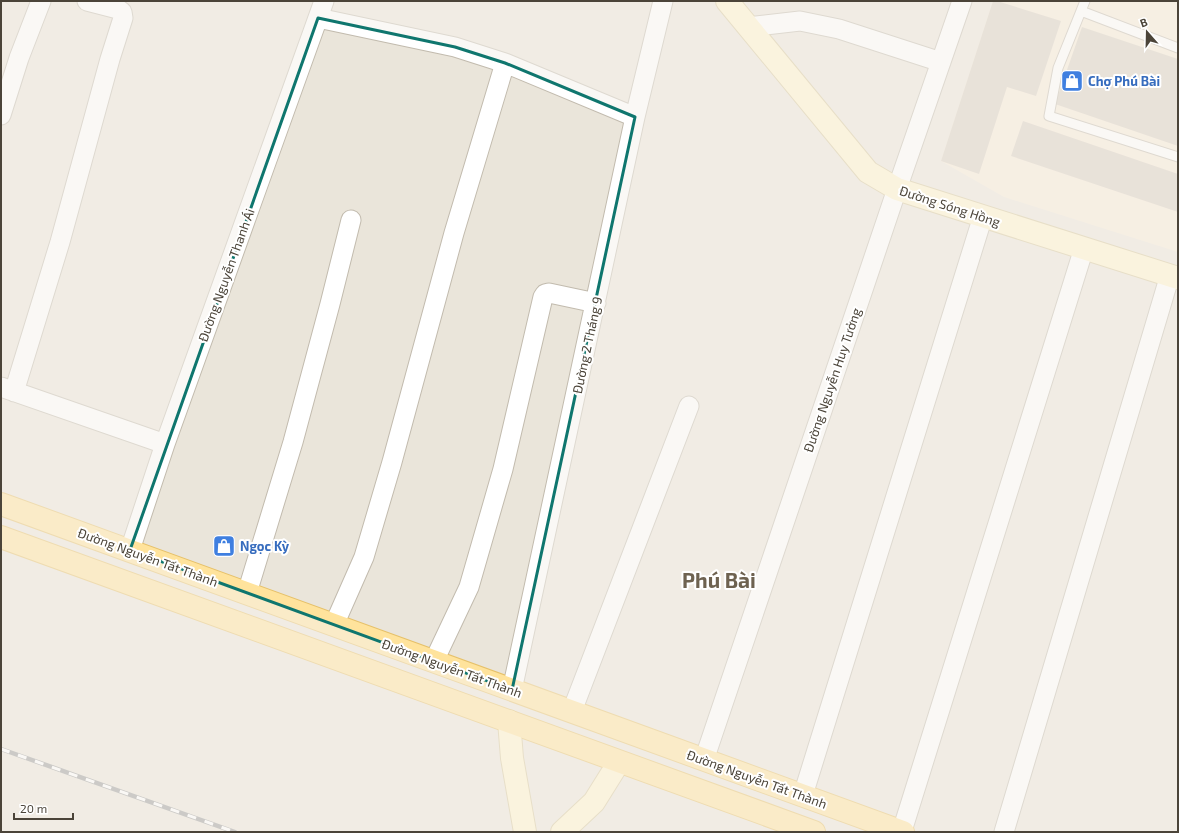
<svg xmlns="http://www.w3.org/2000/svg" width="1179" height="833" font-family="'Exo 2',sans-serif">
<style>
.residential{fill:#eae5da}
.commercial{fill:#f7ead8}
.building{fill:#d8cfc1}
.lines{fill:none;stroke-linecap:round;stroke-linejoin:round}
.lane-casing{stroke:#c2bbae;stroke-width:11}
.street-casing{stroke:#c2bbae;stroke-width:21}
.secondary-casing{stroke:#d6c79b;stroke-width:24}
.primary-casing{stroke:#e6c16a;stroke-width:24}
.lane{stroke:#fff;stroke-width:9}
.street{stroke:#fff;stroke-width:19}
.secondary{stroke:#fff3cd;stroke-width:22}
.primary{stroke:#ffe39c;stroke-width:22}
.rail-casing{stroke:#9a9a9a;stroke-width:4.5}
.rail{stroke:#fff;stroke-width:3;stroke-dasharray:9;stroke-linecap:butt}
.marked{fill:none;stroke:#0f766e;stroke-width:3;stroke-linejoin:round}
.labels{text-anchor:middle;dominant-baseline:central;stroke-width:4;stroke-linejoin:round;paint-order:stroke}
.shop-label{font-size:13px;font-weight:bold;fill:#366cbe;stroke:#fff;text-anchor:start}
.street-label{font-size:13px;fill:#4b4439;stroke:#fff}
.town-label{font-size:21px;font-weight:bold;fill:#6e6250;stroke:#fff}
</style>
<rect width="100%" height="100%" fill="#f6f3ec"/>
<path class="residential" d="M1 1H1178V832H1Z"/>
<path class="commercial" d="M993 1H1178V252L1004 197 941 161Z"/>
<path class="building" d="M993 1H997L1061 21 1036 96 1007 87 979 174 941 161Z
M1082 27 1178 59V146L1055 104Z
M1023 121 1178 174V212L1011 156Z"/>
<g class="lines">
<g class="lane-casing">
<path id="lane" d="M1085 1 1058 68 1049 116 1178 157
M1081 11 1178 48"/>
</g>
<g class="street-casing">
<path id="street" d="M318 18 455 47 505 63 635 117
M748 27 800 21 839 29 941 62
M1 115 19 58 41 1
M1 387 165 444
M14 392 60 242 110 59 123 18 122 12 118 9 87 1
M130 550 165 444 324 1
M247 593 293 442 330 304 351 220
M334 625 364 557 392 462 454 233 505 63
M434 661 469 587 503 469 543 297 545 294 549 293 596 303
M512 690 635 117 663 1
M572 711 689 406
M704 760 897 189 962 1
M803 795 983 216
M902 831 1084 248
M1004 832 1170 275"/>
</g>
<g class="secondary-casing">
<path id="secondary" d="M727 1 868 172 897 189 1178 278
M509 721 512 758 525 832
M562 832 594 802 619 762"/>
</g>
<g class="primary-casing">
<path id="primary" d="M1 504 903 832
M1 537 814 832"/>
</g>
<use href="#lane" class="lane"/>
<use href="#street" class="street"/>
<use href="#secondary" class="secondary"/>
<use href="#primary" class="primary"/>
<g class="rail-casing">
<path id="rail" d="M1 749 235 832"/>
</g>
<use href="#rail" class="rail"/>
</g>
<path d="M0 0H1179V833H0ZM318 18 455 47 505 63 635 117 512 690 130 550Z" fill="#f6f3ec" fill-opacity=".55" fill-rule="evenodd"/>
<path class="marked" d="M318 18 455 47 505 63 635 117 512 690 130 550Z"/>
<defs>
<g id="shop-square" transform="scale(1.15)"><rect x="-9" y="-9" width="18" height="18" rx="4" fill="#3f7fe0" stroke="#fff"/><path d="M-5-2.5h2.3a2.7 3.5 0 0 1 5.4 0H5L5.5 6h-11ZM-1.5-2.5h3a1.5 2.3 0 0 0-3 0Z" fill="#fff"/></g>
</defs>
<g fill-rule="evenodd">
<use href="#shop-square" x="1072" y="81"/>
<use href="#shop-square" x="224" y="546"/>
</g>
<g class="labels">
<g class="shop-label">
<text x="1088" y="81">Chợ Phú Bài</text>
<text x="240" y="546">Ngọc Kỳ</text>
</g>
<g class="street-label">
<text transform="translate(950 206) rotate(18)">Đường Sóng Hồng</text>
<text transform="translate(226 275) rotate(-70)">Đường Nguyễn Thanh Ái</text>
<text transform="translate(587 345) rotate(-78)">Đường 2 Tháng 9</text>
<text transform="translate(832 380) rotate(-71)">Đường Nguyễn Huy Tưởng</text>
<text transform="translate(148 557) rotate(20)">Đường Nguyễn Tất Thành</text>
<text transform="translate(452 668) rotate(20)">Đường Nguyễn Tất Thành</text>
<text transform="translate(757 779) rotate(20)">Đường Nguyễn Tất Thành</text>
</g>
<g class="town-label">
<text x="719" y="579">Phú Bài</text>
</g>
</g>
<rect width="1179" height="833" fill="none" stroke="#4b4439" stroke-width="4"/>
<g transform="translate(1147 32) rotate(340)" stroke="#ffffff" stroke-width="3" paint-order="stroke">
<path d="M0-3L7 15L0 10L-7 15Z" fill="#4b4439"/>
<text y="-6" font-size="11" font-weight="bold" text-anchor="middle" fill="#4b4439">B</text>
</g>
<path d="M14 813v6h59v-6" fill="none" stroke="#4b4439" stroke-width="2"/>
<text x="20" y="813" font-size="12" fill="#4b4439" stroke="#ffffff" stroke-width="3" paint-order="stroke">20 m</text>
</svg>
